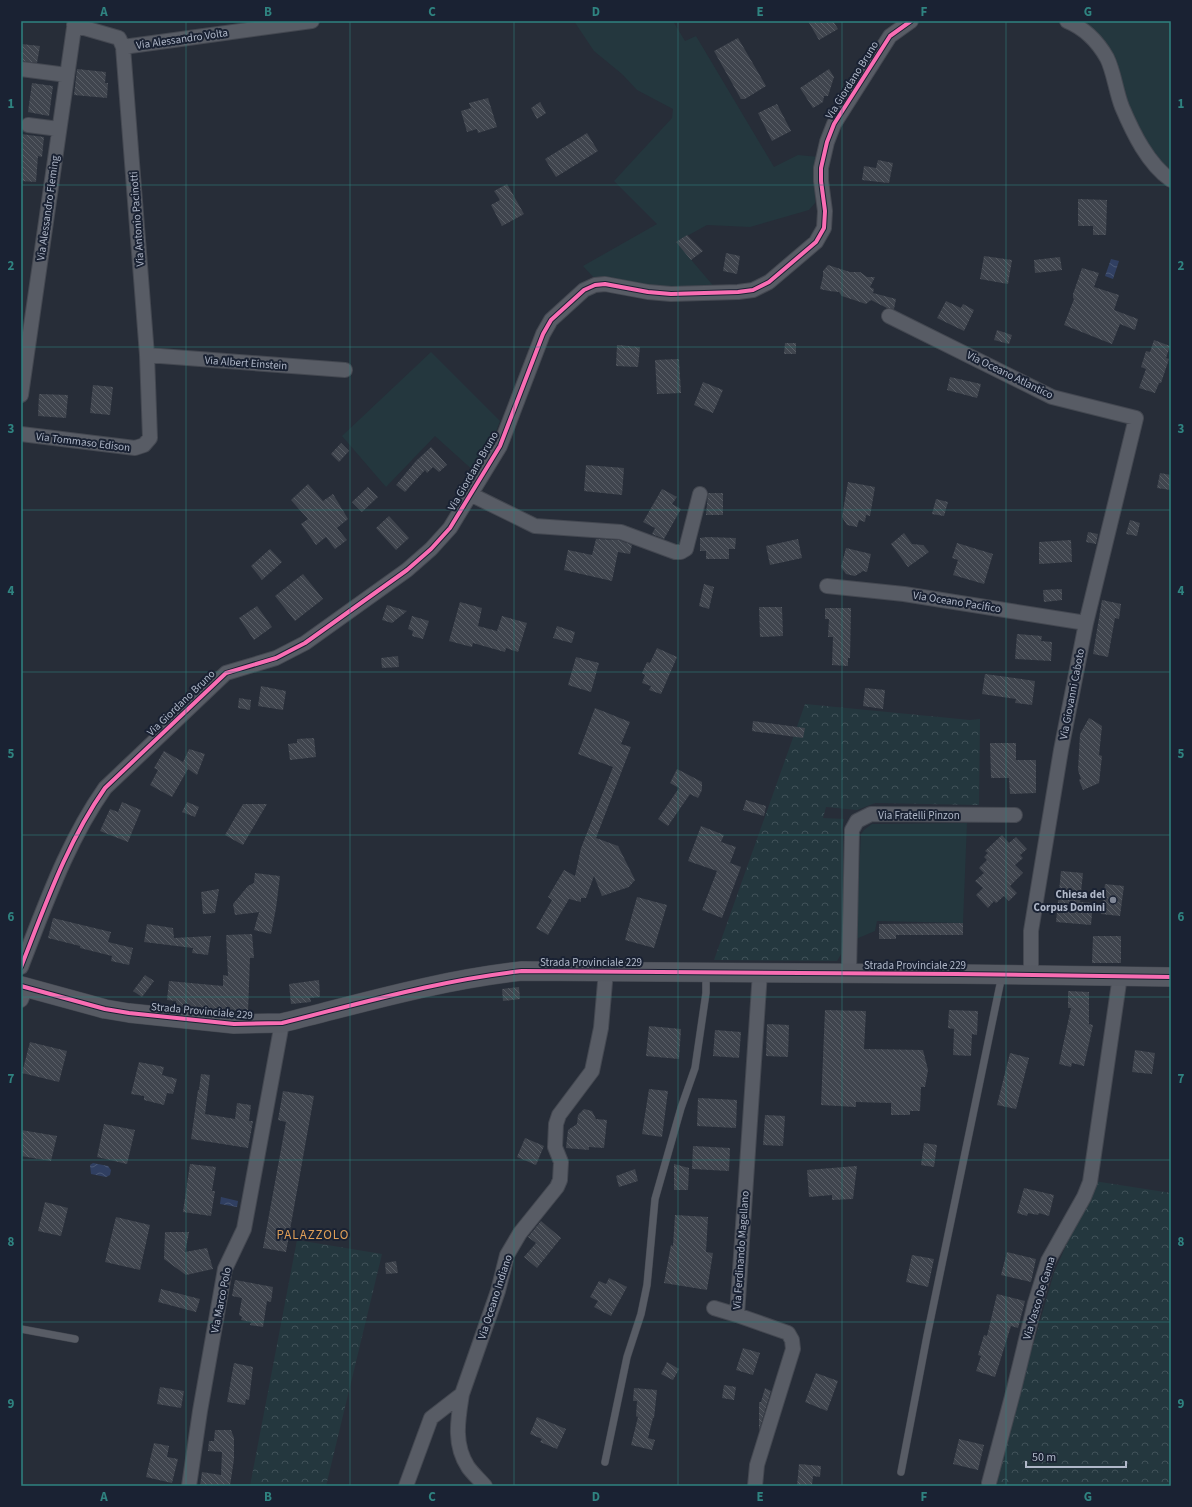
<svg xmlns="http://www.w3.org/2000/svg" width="1192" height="1507" font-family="'Source Sans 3',sans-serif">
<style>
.green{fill:#24373e}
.forest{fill:url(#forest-crowns)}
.water{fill:url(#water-waves)}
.building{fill:url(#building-back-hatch)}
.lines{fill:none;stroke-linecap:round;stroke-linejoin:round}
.lane-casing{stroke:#444851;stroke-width:8}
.street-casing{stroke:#444851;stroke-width:16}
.secondary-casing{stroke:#444851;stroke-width:20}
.lane{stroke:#585c65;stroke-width:7}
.street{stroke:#585c65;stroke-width:14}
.secondary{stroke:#565a63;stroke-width:19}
.cycleway-casing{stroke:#1a2233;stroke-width:6}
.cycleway{stroke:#f96db3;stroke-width:4}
.grid{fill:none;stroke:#2f8380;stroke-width:1;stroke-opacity:0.55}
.poi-dot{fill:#808796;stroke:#1a2233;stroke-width:1.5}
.labels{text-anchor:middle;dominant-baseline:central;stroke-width:4;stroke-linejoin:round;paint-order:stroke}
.street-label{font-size:11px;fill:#b0b8c9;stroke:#1a2233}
.poi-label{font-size:11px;font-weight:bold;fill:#b0b8c9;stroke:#1a2233;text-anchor:end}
.quarter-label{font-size:13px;letter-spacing:1px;fill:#de9e57;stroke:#1a2233}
.neatline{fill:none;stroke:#2f8380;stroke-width:1.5}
.grid-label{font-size:13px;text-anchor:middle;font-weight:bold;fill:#2f8380}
</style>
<defs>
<pattern id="forest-crowns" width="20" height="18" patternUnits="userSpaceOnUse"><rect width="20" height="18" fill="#24373e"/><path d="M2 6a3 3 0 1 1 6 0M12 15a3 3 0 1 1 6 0" fill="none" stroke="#415259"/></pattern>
<pattern id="water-waves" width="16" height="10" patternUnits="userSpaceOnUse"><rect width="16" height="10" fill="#303f61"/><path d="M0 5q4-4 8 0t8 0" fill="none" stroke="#4b5976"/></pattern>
<pattern id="building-back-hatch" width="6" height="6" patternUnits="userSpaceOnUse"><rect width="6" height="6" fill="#40454e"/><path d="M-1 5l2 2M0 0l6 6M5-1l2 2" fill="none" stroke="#595e66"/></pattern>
</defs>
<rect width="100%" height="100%" fill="#272d38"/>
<path class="green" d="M574 21H673L685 41 696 36 774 167 798 155 819 157 816 174 815 203 809 210 750 227 707 225 676 242 716 289 675 288 607 280H596L583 266 657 224 614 181 672 118 673 109 637 90 622 74 594 51Z
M1080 21H1171V170L1153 153 1128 105Z
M431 352 500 421 491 445 476 473 435 436 386 487 342 436Z
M967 823 963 923 877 921 875 931 856 939 861 834 864 830 872 824Z"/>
<path class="forest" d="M805 704 970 720 980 719 979 805 875 803 857 810 826 807 823 818 844 819 841 832V954L837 961 714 960Z
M1094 1181 1171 1193V1486H992L1054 1273Z
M297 1240 382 1254 326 1486H250Z"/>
<path class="water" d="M1111 259 1119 261 1113 279 1105 276Z
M93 1163 108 1166 111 1170 110 1175 106 1177 91 1174 90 1165Z
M221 1197 238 1201 237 1207 220 1204Z"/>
<path class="building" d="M808 21H833L838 29 819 40Z
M738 38 766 86 745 99H741L714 51Z
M21 44 40 46 37 63 21 61Z
M77 69 106 72 105 83H108L107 98 74 95Z
M829 69 834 77 828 96H824L823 102 813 108 800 88Z
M32 83 53 86 49 116 28 112Z
M488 98 497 127 478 133 477 129 467 132 461 111 471 108 469 103Z
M540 102 546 113 537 119 531 108Z
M777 104 791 131 772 141 758 113Z
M587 133 598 151 556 177 545 159Z
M21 134 44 137 42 157 38 156 36 182 21 181Z
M878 160 893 163 889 183 862 180 864 166 876 168Z
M507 184 524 214 502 226 491 205 500 200 494 191Z
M1078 199 1107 200 1106 235H1093V226H1078Z
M687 235 703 251 691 260 676 242Z
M726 253 740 256 737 274 723 271Z
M984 256 1012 260 1008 284 980 279Z
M1060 257 1062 270 1035 273 1034 260Z
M828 265 850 272H860L867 277H875L870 287 874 289 873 293 896 299 894 309 887 308 871 300 866 304 842 296 839 292 829 291 820 289 823 276V271Z
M1082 268 1099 273 1094 287 1119 295 1114 310 1138 319 1135 330 1120 324 1112 344 1064 325 1074 299 1073 298V294Z
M946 301 961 308 963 304 974 310 964 331 937 318Z
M997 330 1012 335 1009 344 994 340Z
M1154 340 1170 346 1166 358 1169 359 1161 383H1159L1155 393 1139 388 1146 369 1141 367 1146 351 1150 352Z
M785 343H796V354H784Z
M617 345 640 347 638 367 616 366Z
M679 359 681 393 657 394 655 360Z
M950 377 981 384 977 398 947 390Z
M703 382 723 390 713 413 694 405Z
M93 385 113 387 110 415 90 413Z
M39 394 68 395 66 418 38 416Z
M341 443 349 451 339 462 331 454Z
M431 447 447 465 439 472 433 467 427 473 425 470 405 492 396 485 416 461Z
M586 465 624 468 622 495 584 491Z
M1160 473 1171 475V490L1157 488Z
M848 482 875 487 870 516 866 515 865 522 859 520 857 527 847 525 842 517Z
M308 484 323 501 333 494 348 519 337 528 347 540 335 549 326 537 316 545 301 524 308 519 291 500Z
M368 487 378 497 362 512 352 502Z
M662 489 677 497 672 504 681 509 664 539 652 534 655 528 643 522Z
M708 493H723V515H706Z
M936 499 948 502 944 516 932 514Z
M389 516 409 538 396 550 376 528Z
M1130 520 1140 523 1137 536 1126 534Z
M1088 532 1098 534 1096 544 1086 542Z
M904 533 912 544 923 545 929 552 908 567 891 544Z
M707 537 736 538 735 549H729V559H706V551H700V538Z
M596 539 619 540 632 545 630 554 618 552 612 581 564 570 568 550 592 555Z
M798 539 802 558 770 565 766 546Z
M1071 540 1072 562 1039 564V542Z
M957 543 993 554 984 584 953 575 958 560 952 558Z
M846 548 871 554 867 572 863 571 855 576 846 574 841 567Z
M270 549 282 562 262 580 251 566Z
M303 574 323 599 295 621 275 596Z
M704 584 714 587 709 609 699 606Z
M1062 589V600L1044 602 1043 590Z
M1102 600 1121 604 1119 619 1115 618 1108 657 1093 654Z
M460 602 482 608 478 626 497 631 502 616 527 623 518 652 506 648 505 652 473 643 472 647 449 641Z
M387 605 407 611 392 623 382 620Z
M257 606 272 627 254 640 239 618Z
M759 607H782L783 636 760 637Z
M825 608H851L850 658H848V666L832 665 833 637H828L829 619H825Z
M412 616 429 621 423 639 412 636 413 631 408 629Z
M557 626 575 632 572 643 553 638Z
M1017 634 1042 636 1041 641 1052 642 1051 661 1015 659Z
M657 648 677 657 661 694 649 690 651 686 642 683 645 675 642 673 647 662 650 663Z
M398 656 399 667 382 668 381 658Z
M576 657 599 663 591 692 568 685Z
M985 674 1035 681 1032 705 1015 703 1016 699 982 694Z
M261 686 286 691 283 710 258 706Z
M865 688 885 690 883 709 863 706Z
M239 698 251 700 250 710 238 708Z
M595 708 630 722 621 744 631 747 596 838 618 846 635 880 629 887 602 896 594 876 586 898H581V902L569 899 548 935 536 928 552 900 548 897 564 870 575 876 581 848 613 767 578 754Z
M1089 718 1102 726 1099 755 1102 756 1099 783 1083 790 1079 780 1081 779 1078 770 1080 734Z
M753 721 805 728 803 738 752 731Z
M314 738 316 757 290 760 288 744 297 743V739Z
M990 743H1016V760H1036V793L1010 794 1009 778H991Z
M189 749 205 754 197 775 188 769 172 797 150 785 158 770 154 768 164 751 183 762Z
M677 769 702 782V790L698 798 690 794 668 826 658 819 679 788 670 783Z
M746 800 766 806 764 816 743 810Z
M122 802 141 810 128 842 100 831 110 809 118 812Z
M187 802 199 807 195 817 182 812Z
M243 804H267L243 845 225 835Z
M701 826 724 835 721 842 736 847 730 863 741 867 722 918 702 910 717 871 688 861Z
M1002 835 1009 843 1016 837 1027 849 1020 855 1023 858 1015 865 1023 873 1010 886 1017 893 1009 901 1004 896 996 903 994 901 988 908 976 895 983 888 975 881 984 873 979 868 987 860 984 857 988 853 985 851Z
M1061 871 1083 873 1080 902 1093 903 1091 925 1056 922Z
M255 873 280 876 276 908 271 934 254 930 259 912 235 915 233 904 248 886 254 883Z
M1105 884 1124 886 1120 916 1101 914Z
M219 889 215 913 203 914 201 892Z
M637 897 667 905 654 948 625 940Z
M53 918 111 932 108 942 133 948 129 965 111 961 112 956 80 948V946L48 938Z
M963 923V935H896V939H879V924Z
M147 924 173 928 174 938 211 936 208 955 192 953 193 948 144 942Z
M252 934 254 958H250L248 1012 176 1007V1001L167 1000 169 981 223 986V975L228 976 226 935Z
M1093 936H1121V963H1092Z
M145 975 154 981 142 997 133 991Z
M319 980 320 997 310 998 311 1002 291 1004 289 984Z
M519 987 520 999 503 1001 502 989Z
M1068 991 1089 992V1024L1093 1025 1084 1066 1072 1063 1071 1067 1059 1064 1071 1008H1068Z
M825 1010 866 1011 864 1049 923 1050 928 1070 925 1087H921L920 1111H910V1115H891V1103L856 1102V1107L821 1105Z
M949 1010 978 1011 977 1035 972 1034 971 1056 953 1055 954 1029 948 1028Z
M767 1024 789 1025 788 1057 766 1056Z
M649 1026 681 1029 679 1059 646 1056Z
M715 1030 741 1032 739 1058 713 1056Z
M30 1042 67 1051 59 1082 22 1073Z
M1135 1050 1155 1053 1152 1074 1132 1072Z
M1010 1053 1029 1058 1016 1109 997 1105Z
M139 1062 164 1067 162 1075 177 1079 173 1094 167 1093 164 1105 144 1100V1096L131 1094Z
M201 1074 210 1075 205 1114 235 1119 237 1103 251 1105 249 1121H253L248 1148 191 1139 198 1090H199Z
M649 1089 668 1091 662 1137 642 1134Z
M283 1091 314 1096 286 1252 263 1248 286 1122 278 1120Z
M698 1098 737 1100 736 1128 697 1126Z
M584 1109 592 1111 596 1119 607 1120 604 1148 589 1147V1150L566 1148 568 1130 577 1124 578 1115Z
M765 1115 785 1116 783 1146 763 1145Z
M104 1124 135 1130 127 1164 97 1157Z
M21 1130 57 1136 51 1161 21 1156Z
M525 1138 544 1146 536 1165 517 1157Z
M924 1143 937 1145 934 1167 921 1165Z
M693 1146 730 1148 729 1171 692 1169Z
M190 1164 216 1167 212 1191H215L211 1216 183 1212Z
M674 1164 689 1168 688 1190H674Z
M857 1166 853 1199 832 1200V1195L809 1197 807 1170Z
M635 1169 638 1181 619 1187 616 1176Z
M1024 1188 1054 1195 1049 1216 1039 1213 1038 1215 1028 1213 1027 1216 1017 1213Z
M45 1202 68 1208 61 1236 38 1231Z
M675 1215 708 1217 706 1252 713 1253 707 1290 664 1283 671 1245 673 1246Z
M116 1217 150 1225 140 1270 105 1262Z
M541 1221 561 1238 537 1268 524 1257 536 1243 528 1237Z
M165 1232H189L185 1252 207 1248 213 1269 186 1275 164 1259Z
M1007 1252 1036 1259 1031 1282 1001 1275Z
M912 1255 934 1259 928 1287 906 1282Z
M396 1261 398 1273 386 1274 385 1263Z
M609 1278 627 1287 611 1316 594 1307 598 1301 590 1297 599 1281 606 1284Z
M235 1280 273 1287 271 1302 267 1301 263 1327 250 1325 251 1322 241 1320 242 1317 239 1315 242 1298 232 1296Z
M161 1289 200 1299 196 1312 158 1302Z
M997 1294 1025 1301 1018 1328 1011 1326 995 1377 976 1371 981 1356 978 1355 984 1335 987 1336Z
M743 1348 760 1353 753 1375 736 1370Z
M667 1362 679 1369 673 1380 661 1374Z
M234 1363 253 1367 249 1400 246 1399 245 1405 227 1402Z
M816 1373 838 1381 827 1411 805 1402Z
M724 1385 736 1387 734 1400 722 1398Z
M160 1387 184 1391 181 1408 157 1404Z
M634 1388 657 1390 654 1418H653L648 1438 655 1440 652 1450 631 1445 638 1417 636 1416 637 1401H633Z
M765 1388 771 1391 759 1431V1402H761Z
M537 1417 566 1429 557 1449 540 1442 542 1439 530 1434Z
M215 1430H231L234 1438V1459L230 1486H200L202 1472 221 1475 222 1452 208 1451 209 1441H214Z
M959 1439 984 1445 978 1470 953 1464Z
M154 1443 169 1446 167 1457 178 1459 172 1483 146 1477Z
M799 1464 821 1466 820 1477 813 1476 812 1486H797Z"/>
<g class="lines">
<g class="lane-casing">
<path id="lane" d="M21 1329 75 1339
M605 1462 627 1357 641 1314 647 1285 655 1199 681 1108 695 1068 706 993V972
M901 1472 927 1336 1002 975"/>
</g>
<g class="street-casing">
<path id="street" d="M1067 21C1084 28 1098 42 1107 58 1114 72 1116 92 1122 107 1133 133 1148 164 1171 180
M123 47 312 21
M21 69 67 75
M28 125 59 129
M889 316 1052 397 1136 418 1086 623 1061 750 1031 931V975
M147 355 345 370
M21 395 75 21
M21 434 135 448 144 445 150 438 147 355 123 47 119 38 74 25
M470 494 535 526 621 532 675 552H681L686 549 700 494
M827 586 904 594 1086 623
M21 967C45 906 67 842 105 788L226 673 276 658 305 643 407 570 431 549 450 528 500 446 543 334 551 320 584 290 595 285 605 284 648 292 671 294 738 292 753 290 769 282 816 242 824 228 825 211 821 181V168L827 142 834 124 890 36 911 21
M849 973 852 830 857 821 871 814 1015 815
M21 1000 26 987
M714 1308 737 1315
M462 1394C458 1419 453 1444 468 1467 473 1474 480 1480 485 1486
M989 1483 1014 1389 1035 1303 1048 1261 1084 1197 1090 1182 1120 976
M189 1486 200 1411 225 1269 244 1229 282 1023
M406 1486 431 1418 462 1394 498 1291 507 1255 520 1233 557 1187 560 1180 561 1162 555 1147 556 1124 559 1115 592 1071 601 1028 606 971
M755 1486 757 1465 793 1349 792 1340 788 1333 737 1315 760 972"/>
</g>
<g class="secondary-casing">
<path id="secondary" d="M21 986 105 1009 129 1013 234 1024 282 1023C362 1003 440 980 522 971L956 974 1171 977"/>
</g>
<use href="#lane" class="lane"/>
<use href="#street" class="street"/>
<use href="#secondary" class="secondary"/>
<g class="cycleway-casing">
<path id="cycleway" d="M21 967C45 906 67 842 105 788L226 673 276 658 305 643 407 570 431 549 450 528 500 446 543 334 551 320 584 290 595 285 605 284 648 292 671 294 738 292 753 290 769 282 816 242 824 228 825 211 821 181V168L827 142 834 124 890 36 911 21
M21 986 105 1009 129 1013 234 1024 282 1023C362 1003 440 980 522 971L956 974 1171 977"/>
</g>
<use href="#cycleway" class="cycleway"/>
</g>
<path class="grid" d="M186 21V1486M350 21V1486M514 21V1486M678 21V1486M842 21V1486M1006 21V1486M21 185H1171M21 347H1171M21 510H1171M21 672H1171M21 835H1171M21 997H1171M21 1160H1171M21 1322H1171"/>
<circle class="poi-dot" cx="1113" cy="900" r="4"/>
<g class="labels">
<g class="street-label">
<text transform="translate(182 39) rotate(-8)">Via Alessandro Volta</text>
<text transform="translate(852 80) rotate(-58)">Via Giordano Bruno</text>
<text transform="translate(48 208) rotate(-82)">Via Alessandro Fleming</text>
<text transform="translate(137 219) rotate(-94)">Via Antonio Pacinotti</text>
<text transform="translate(246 363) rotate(4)">Via Albert Einstein</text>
<text transform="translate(1010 375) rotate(26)">Via Oceano Atlantico</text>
<text transform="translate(83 442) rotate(7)">Via Tommaso Edison</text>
<text transform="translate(473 471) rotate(-60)">Via Giordano Bruno</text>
<text transform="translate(957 602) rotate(9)">Via Oceano Pacifico</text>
<text transform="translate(1072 694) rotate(-79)">Via Giovanni Caboto</text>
<text transform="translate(181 703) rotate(-44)">Via Giordano Bruno</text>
<text x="919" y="815">Via Fratelli Pinzon</text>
<text x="591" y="962">Strada Provinciale 229</text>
<text x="915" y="965">Strada Provinciale 229</text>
<text transform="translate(202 1011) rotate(5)">Strada Provinciale 229</text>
<text transform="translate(741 1250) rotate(-86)">Via Ferdinando Magellano</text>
<text transform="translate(495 1297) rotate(-72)">Via Oceano Indiano</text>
<text transform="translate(1039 1298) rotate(-73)">Via Vasco De Gama</text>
<text transform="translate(221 1300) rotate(-79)">Via Marco Polo</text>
</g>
<g class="poi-label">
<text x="1105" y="894">Chiesa del<tspan x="1105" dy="13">Corpus Domini</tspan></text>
</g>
<g class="quarter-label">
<text x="313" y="1235">PALAZZOLO</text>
</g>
</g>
<rect width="1192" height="1507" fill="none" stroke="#1a2233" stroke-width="44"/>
<path d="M1026 1461v6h100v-6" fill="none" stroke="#b0b8c9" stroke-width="2"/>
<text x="1032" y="1461" font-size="12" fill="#b0b8c9" stroke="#1a2233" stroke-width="3" paint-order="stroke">50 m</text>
<rect x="22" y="22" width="1148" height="1463" class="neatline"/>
<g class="grid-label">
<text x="104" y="16">A</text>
<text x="268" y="16">B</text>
<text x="432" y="16">C</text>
<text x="596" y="16">D</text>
<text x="760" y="16">E</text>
<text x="924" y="16">F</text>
<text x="1088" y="16">G</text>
<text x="11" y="108">1</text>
<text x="1181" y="108">1</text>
<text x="11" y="270">2</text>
<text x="1181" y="270">2</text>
<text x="11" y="433">3</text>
<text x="1181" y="433">3</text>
<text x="11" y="595">4</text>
<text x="1181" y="595">4</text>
<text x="11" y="758">5</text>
<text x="1181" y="758">5</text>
<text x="11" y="921">6</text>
<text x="1181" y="921">6</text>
<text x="11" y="1083">7</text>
<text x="1181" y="1083">7</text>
<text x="11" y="1246">8</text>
<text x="1181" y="1246">8</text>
<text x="11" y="1408">9</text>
<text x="1181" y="1408">9</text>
<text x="104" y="1501">A</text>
<text x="268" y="1501">B</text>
<text x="432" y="1501">C</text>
<text x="596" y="1501">D</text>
<text x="760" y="1501">E</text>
<text x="924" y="1501">F</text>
<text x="1088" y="1501">G</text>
</g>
</svg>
